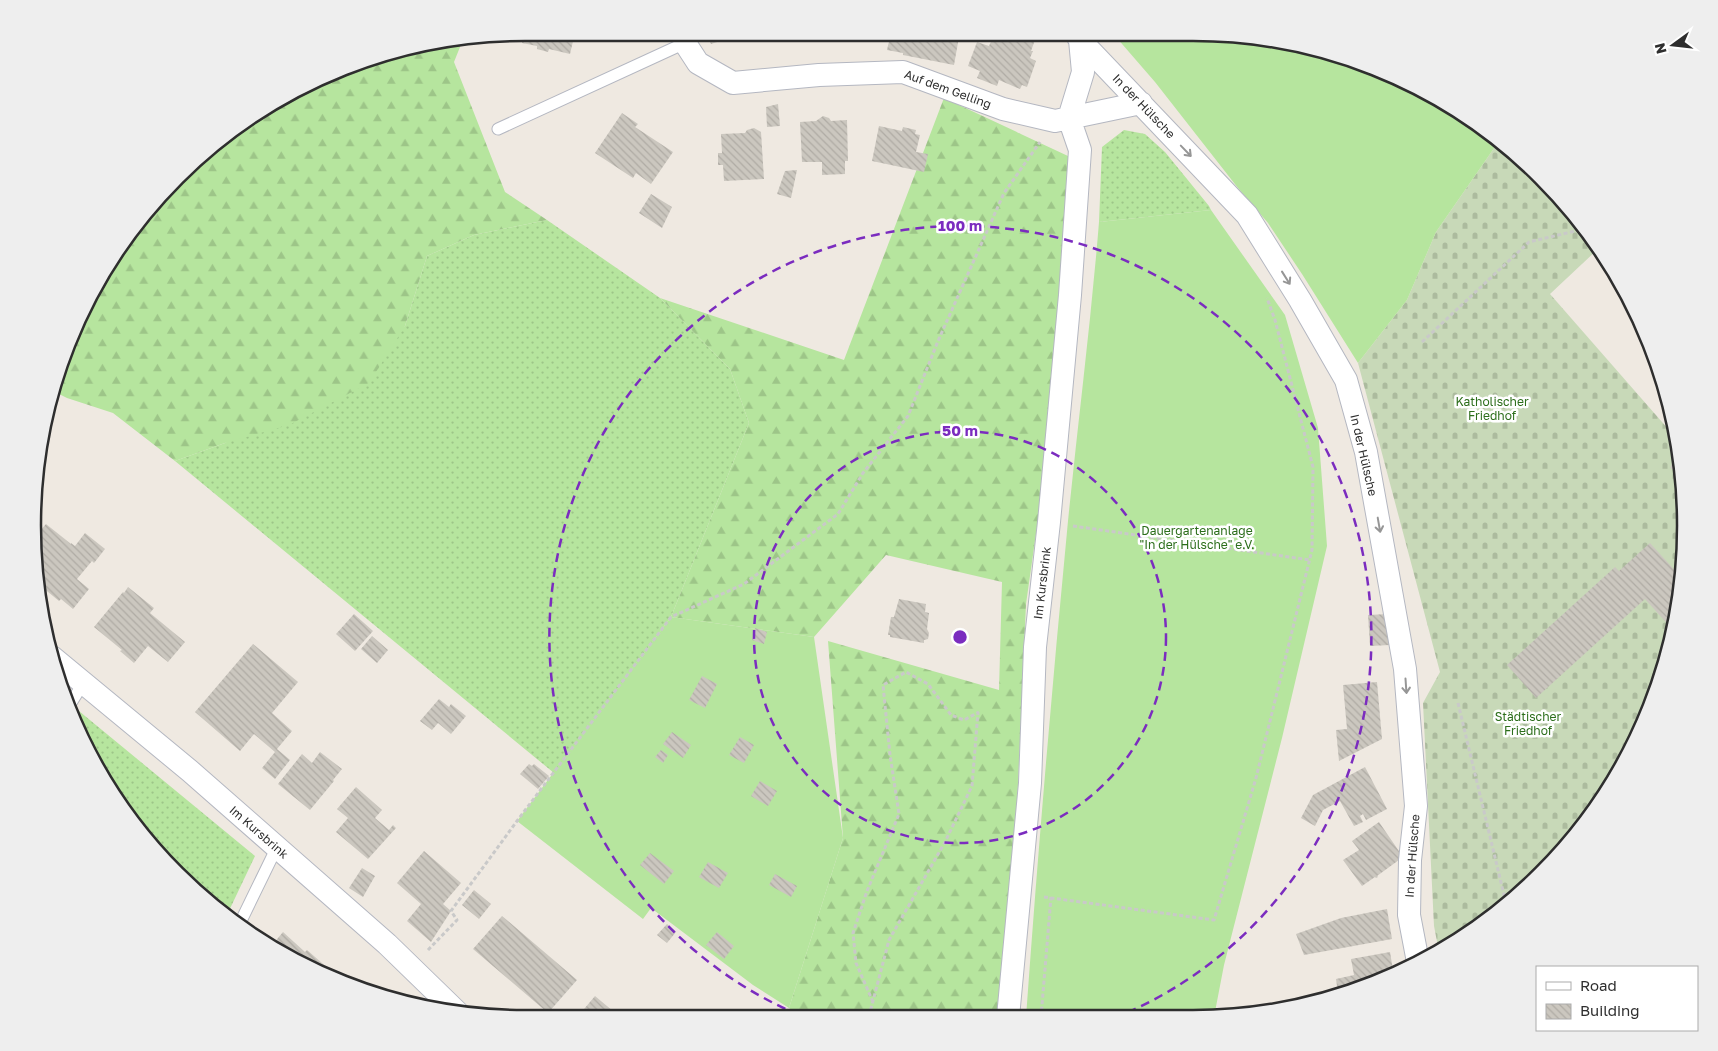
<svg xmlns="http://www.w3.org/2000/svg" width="1718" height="1051" font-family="'Golos Text',sans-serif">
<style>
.grass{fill:url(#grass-dots)}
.forest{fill:url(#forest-firs)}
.cemetery{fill:url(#cemetery-stones)}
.garden{fill:#b6e59e}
.building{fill:url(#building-back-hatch)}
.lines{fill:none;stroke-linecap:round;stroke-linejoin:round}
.service-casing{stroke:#b4b7c1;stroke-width:13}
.minor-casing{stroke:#b4b7c1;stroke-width:24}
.path{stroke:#c9c9c9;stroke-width:3;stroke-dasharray:4 2.5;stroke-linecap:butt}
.service{stroke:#fff;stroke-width:11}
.minor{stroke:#fff;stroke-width:22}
.oneway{stroke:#969696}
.ring{fill:none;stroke:#7b2cbf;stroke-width:2.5;stroke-dasharray:9 6}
.labels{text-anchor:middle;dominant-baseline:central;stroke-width:5;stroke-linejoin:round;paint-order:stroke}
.street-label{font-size:12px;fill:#2e2e2e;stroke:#fff}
.park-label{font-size:12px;fill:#2c6e1b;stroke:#fff}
.rim{fill:none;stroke:#2e2e2e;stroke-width:2.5}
.centre{fill:#7b2cbf;stroke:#fff;stroke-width:2.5}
.ring-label{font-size:15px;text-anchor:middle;font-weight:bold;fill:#7b2cbf;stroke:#fff;stroke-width:5;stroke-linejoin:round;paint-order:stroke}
</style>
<defs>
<pattern id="grass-dots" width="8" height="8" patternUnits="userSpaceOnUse" patternTransform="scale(1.25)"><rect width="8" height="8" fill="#b6e59e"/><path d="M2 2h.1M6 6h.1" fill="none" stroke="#9dc588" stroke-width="1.8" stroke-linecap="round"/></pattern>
<pattern id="forest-firs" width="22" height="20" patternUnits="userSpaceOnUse" patternTransform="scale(1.25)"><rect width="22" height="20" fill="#b6e59e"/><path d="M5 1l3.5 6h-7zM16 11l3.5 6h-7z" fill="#9dc588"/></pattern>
<pattern id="cemetery-stones" width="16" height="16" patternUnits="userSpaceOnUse" patternTransform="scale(1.25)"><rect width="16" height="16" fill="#c8d9b8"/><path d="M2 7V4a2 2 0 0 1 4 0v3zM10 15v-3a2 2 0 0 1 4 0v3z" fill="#acbb9e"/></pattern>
<pattern id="building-back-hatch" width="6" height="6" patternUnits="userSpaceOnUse" patternTransform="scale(1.25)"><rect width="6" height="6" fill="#cbc7bf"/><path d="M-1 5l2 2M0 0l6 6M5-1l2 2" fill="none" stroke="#afaba4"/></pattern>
</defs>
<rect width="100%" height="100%" fill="#efe9e1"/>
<path class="grass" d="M1124 130 1145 134 1165 152 1209 206 1211 210 1099 222 1102 147Z
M547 220 660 298 730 369 749 423 671 617 554 773 175 461 225 443 405 326 427 256 474 235Z
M68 702 255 856 226 917 177 874 116 800Z"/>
<path class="forest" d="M461 37H464L454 62 505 192 547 220 474 235 427 256 405 326 369 383 289 425 225 443 175 461 113 413 67 398 53 391 59 367 83 307 132 229 226 134 307 83 367 59Z
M944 98 1068 156 1070 295 1026 604 1012 920 1000 1017 799 1016 789 1008 843 838 828 641 999 690 1002 582 886 555 814 637 671 617 749 423 730 369 660 298 844 360Z"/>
<path class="cemetery" d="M1499 141 1563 200 1598 249 1550 294 1676 438 1681 461 1684 557 1669 653 1635 743 1584 825 1518 896 1439 952 1434 926 1423 703 1440 672 1358 363 1407 300 1436 232Z"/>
<path class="garden" d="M1116 37H1257L1381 70 1492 134 1499 141 1436 232 1407 300 1358 363 1302 274 1268 223 1238 188 1155 82Z
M1211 210 1285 315 1318 428 1327 546 1282 738 1224 965 1214 1017H1026C1038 851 1052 686 1068 521 1078 421 1091 322 1099 222Z
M671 617 814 637 843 838 789 1008 753 985 651 908 643 919 517 821Z"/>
<path class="building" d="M524 37H574L570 54 549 49 548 52 537 49V46L522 43Z
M708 37H732L711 44Z
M890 37H959L954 65 903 55V53L887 50Z
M993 37H1036L1031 51H1033L1030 58 1036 61 1027 87 1022 85 1020 89 999 80 997 86 977 78 980 71 968 66 977 42 989 46Z
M778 104 780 126 767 127 766 107Z
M622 113 638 124 635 127 673 152 651 184 636 173 633 178 595 153Z
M823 116 829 118 831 121 847 120 848 161H845V174L822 175V162H802L800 122 816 121Z
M879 126 902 131 903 127 916 130 915 134 920 135 916 152 928 154 924 172 872 161Z
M754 128 761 132 764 179 724 181 723 165H718V153H722L721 134 745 133 747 130Z
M797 170 791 198 777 194 785 171Z
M651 194 672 207 662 228 639 213Z
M1676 456 1681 458V461L1682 488 1676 484 1680 474 1670 468Z
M46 524 71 544V543L75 546 85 533 105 549 94 563 92 561 77 579 89 589 73 609 61 599 59 601 36 582 33 539Z
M1650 543 1681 577 1673 630 1645 599 1536 698 1507 665 1615 567 1619 571Z
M128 587 154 608 150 613 185 642 168 662 148 646 134 663 120 651 122 650 94 627 123 592 124 593Z
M899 599 926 604 925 612 929 613 927 629 929 633 928 639 924 640V643L890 637V635H888L891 617H894Z
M354 614 373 631 355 651 336 634Z
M1388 614 1390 645 1370 646 1368 615Z
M755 628 767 632 764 644 752 640Z
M372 636 388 650 377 663 361 649Z
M253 644 298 682 272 713 292 731 277 749 290 760 275 779 262 768 275 752 254 734 240 751 195 712Z
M702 676 717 684 705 708 689 700Z
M1377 682 1382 739 1339 761 1336 730 1347 729 1343 685Z
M439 699 449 707 451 704 466 716 451 734 438 723 432 730 420 721Z
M672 732 691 745 683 758 663 744Z
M740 737 754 745 744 763 729 755Z
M661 750 668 755 663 763 655 757Z
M320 752 342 769 333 780 334 781 310 810 278 784 302 754 312 763Z
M529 764 532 766 534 764 549 776 538 789 520 774Z
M1365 767 1387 809 1366 820 1363 814 1360 816 1363 822 1354 826 1340 801 1323 810 1315 826 1301 818 1313 795Z
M760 781 777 791 768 806 751 796Z
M356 787 382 810 375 818 389 830 393 825 396 828 368 859 336 832 348 818 337 809Z
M1379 822 1403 857 1377 876 1378 877 1376 878 1375 877 1362 886 1343 860 1359 850 1352 841Z
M424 851 461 883 443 904 451 911 431 942 407 921 421 904 397 883Z
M650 853 674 871 664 884 640 865Z
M708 862 728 873 719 888 699 877Z
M362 868 375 876 363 897 349 888Z
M775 874 797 886 791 897 769 885Z
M474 890 491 904 479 919 462 905Z
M1387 909 1392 939 1304 955 1296 934 1341 918Z
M502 916 577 980 548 1013 473 949Z
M667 924 676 932 667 943 657 935Z
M283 932 305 952 307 950 330 970 326 975 273 944Z
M717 932 734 946 724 959 706 945Z
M1390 952 1393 970 1389 971 1390 975 1351 992 1336 995 1335 994 1338 993 1336 979 1354 975 1351 959Z
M595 996 614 1012 618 1015H579Z"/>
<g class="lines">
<g class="service-casing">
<path id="service" d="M498 129 685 43
M69 706 84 682
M239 925 277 847"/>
</g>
<g class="minor-casing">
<path id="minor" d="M684 37 685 43 698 63 733 83 819 75 903 72 1003 109 1055 121 1141 103
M1080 40 1247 215 1300 300 1346 380 1366 452 1405 669 1416 806 1410 860 1409 915 1418 962
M52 657 190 771 387 944 459 1014
M1008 1017 1030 783 1035 647 1049 522 1070 295 1080 150 1069 118 1083 72 1080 40 1078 37"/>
</g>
<path class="path" d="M1422 342 1529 242 1584 229
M1073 526 1310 560
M1458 703 1504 895 1505 905
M1504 895 1515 898
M1044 897 1214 920 1256 778 1312 550 1313 467 1275 320 1267 298
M428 950 457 920 451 911 517 821 671 617 744 584 838 514 863 473 908 416 938 341 1004 193 1040 142
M873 1002 856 963 853 933 867 891 899 814 890 755 883 685 906 672 928 684 951 715 964 720 979 712
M869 1016 889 940 945 842 972 786 978 712
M1041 1017 1051 897"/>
<use href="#service" class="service"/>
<use href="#minor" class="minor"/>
</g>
<defs><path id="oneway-shaft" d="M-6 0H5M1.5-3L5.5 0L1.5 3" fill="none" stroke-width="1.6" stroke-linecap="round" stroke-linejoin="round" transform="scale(1.25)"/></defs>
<g class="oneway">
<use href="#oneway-shaft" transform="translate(1186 151) rotate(46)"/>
<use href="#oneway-shaft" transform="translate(1286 278) rotate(58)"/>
<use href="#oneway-shaft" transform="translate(1379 525) rotate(80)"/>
<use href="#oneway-shaft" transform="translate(1406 686) rotate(86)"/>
</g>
<g class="ring">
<circle cx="960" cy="637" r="206"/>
<path d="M799 1015A411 411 0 1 1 1117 1017"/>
</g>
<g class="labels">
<g class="street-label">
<text transform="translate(948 89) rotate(20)">Auf dem Gelling</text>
<text transform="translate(1144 106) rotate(46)">In der Hülsche</text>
<text transform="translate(1364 455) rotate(77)">In der Hülsche</text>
<text transform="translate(1042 583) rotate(-83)">Im Kursbrink</text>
<text transform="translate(259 832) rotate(41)">Im Kursbrink</text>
<text transform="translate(1412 856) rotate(-86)">In der Hülsche</text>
</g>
<g class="park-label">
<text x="1492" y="401">Katholischer<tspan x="1492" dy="14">Friedhof</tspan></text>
<text x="1197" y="530">Dauergartenanlage<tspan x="1197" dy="14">"In der Hülsche" e.V.</tspan></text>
<text x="1528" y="716">Städtischer<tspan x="1528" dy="14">Friedhof</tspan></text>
</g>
</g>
<path d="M0 0H1718V1051H0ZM525 41H1193A484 484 0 0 1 1677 525V526A484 484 0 0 1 1193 1010H525A484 484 0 0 1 41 526V525A484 484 0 0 1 525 41Z" fill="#eee" fill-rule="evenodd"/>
<path class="rim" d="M525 41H1193A484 484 0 0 1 1677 525V526A484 484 0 0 1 1193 1010H525A484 484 0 0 1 41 526V525A484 484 0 0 1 525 41Z"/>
<circle cx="960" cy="637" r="8" class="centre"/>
<g class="ring-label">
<text x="960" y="231">100 m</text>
<text x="960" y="436">50 m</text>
</g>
<rect x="1536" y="966" width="162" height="65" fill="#ffffff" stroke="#ababab"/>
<rect x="1546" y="982" width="25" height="8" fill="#ffffff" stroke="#ababab"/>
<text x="1580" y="991" font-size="15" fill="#2e2e2e">Road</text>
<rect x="1546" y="1004" width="25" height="15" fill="url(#building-back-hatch)" stroke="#ababab"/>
<text x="1580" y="1016" font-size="15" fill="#2e2e2e">Building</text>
<g transform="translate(1673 45) rotate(255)" stroke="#ffffff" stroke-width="4" paint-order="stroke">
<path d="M0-4L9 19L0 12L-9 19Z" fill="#2e2e2e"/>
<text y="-8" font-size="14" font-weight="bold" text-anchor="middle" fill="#2e2e2e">N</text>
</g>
</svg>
